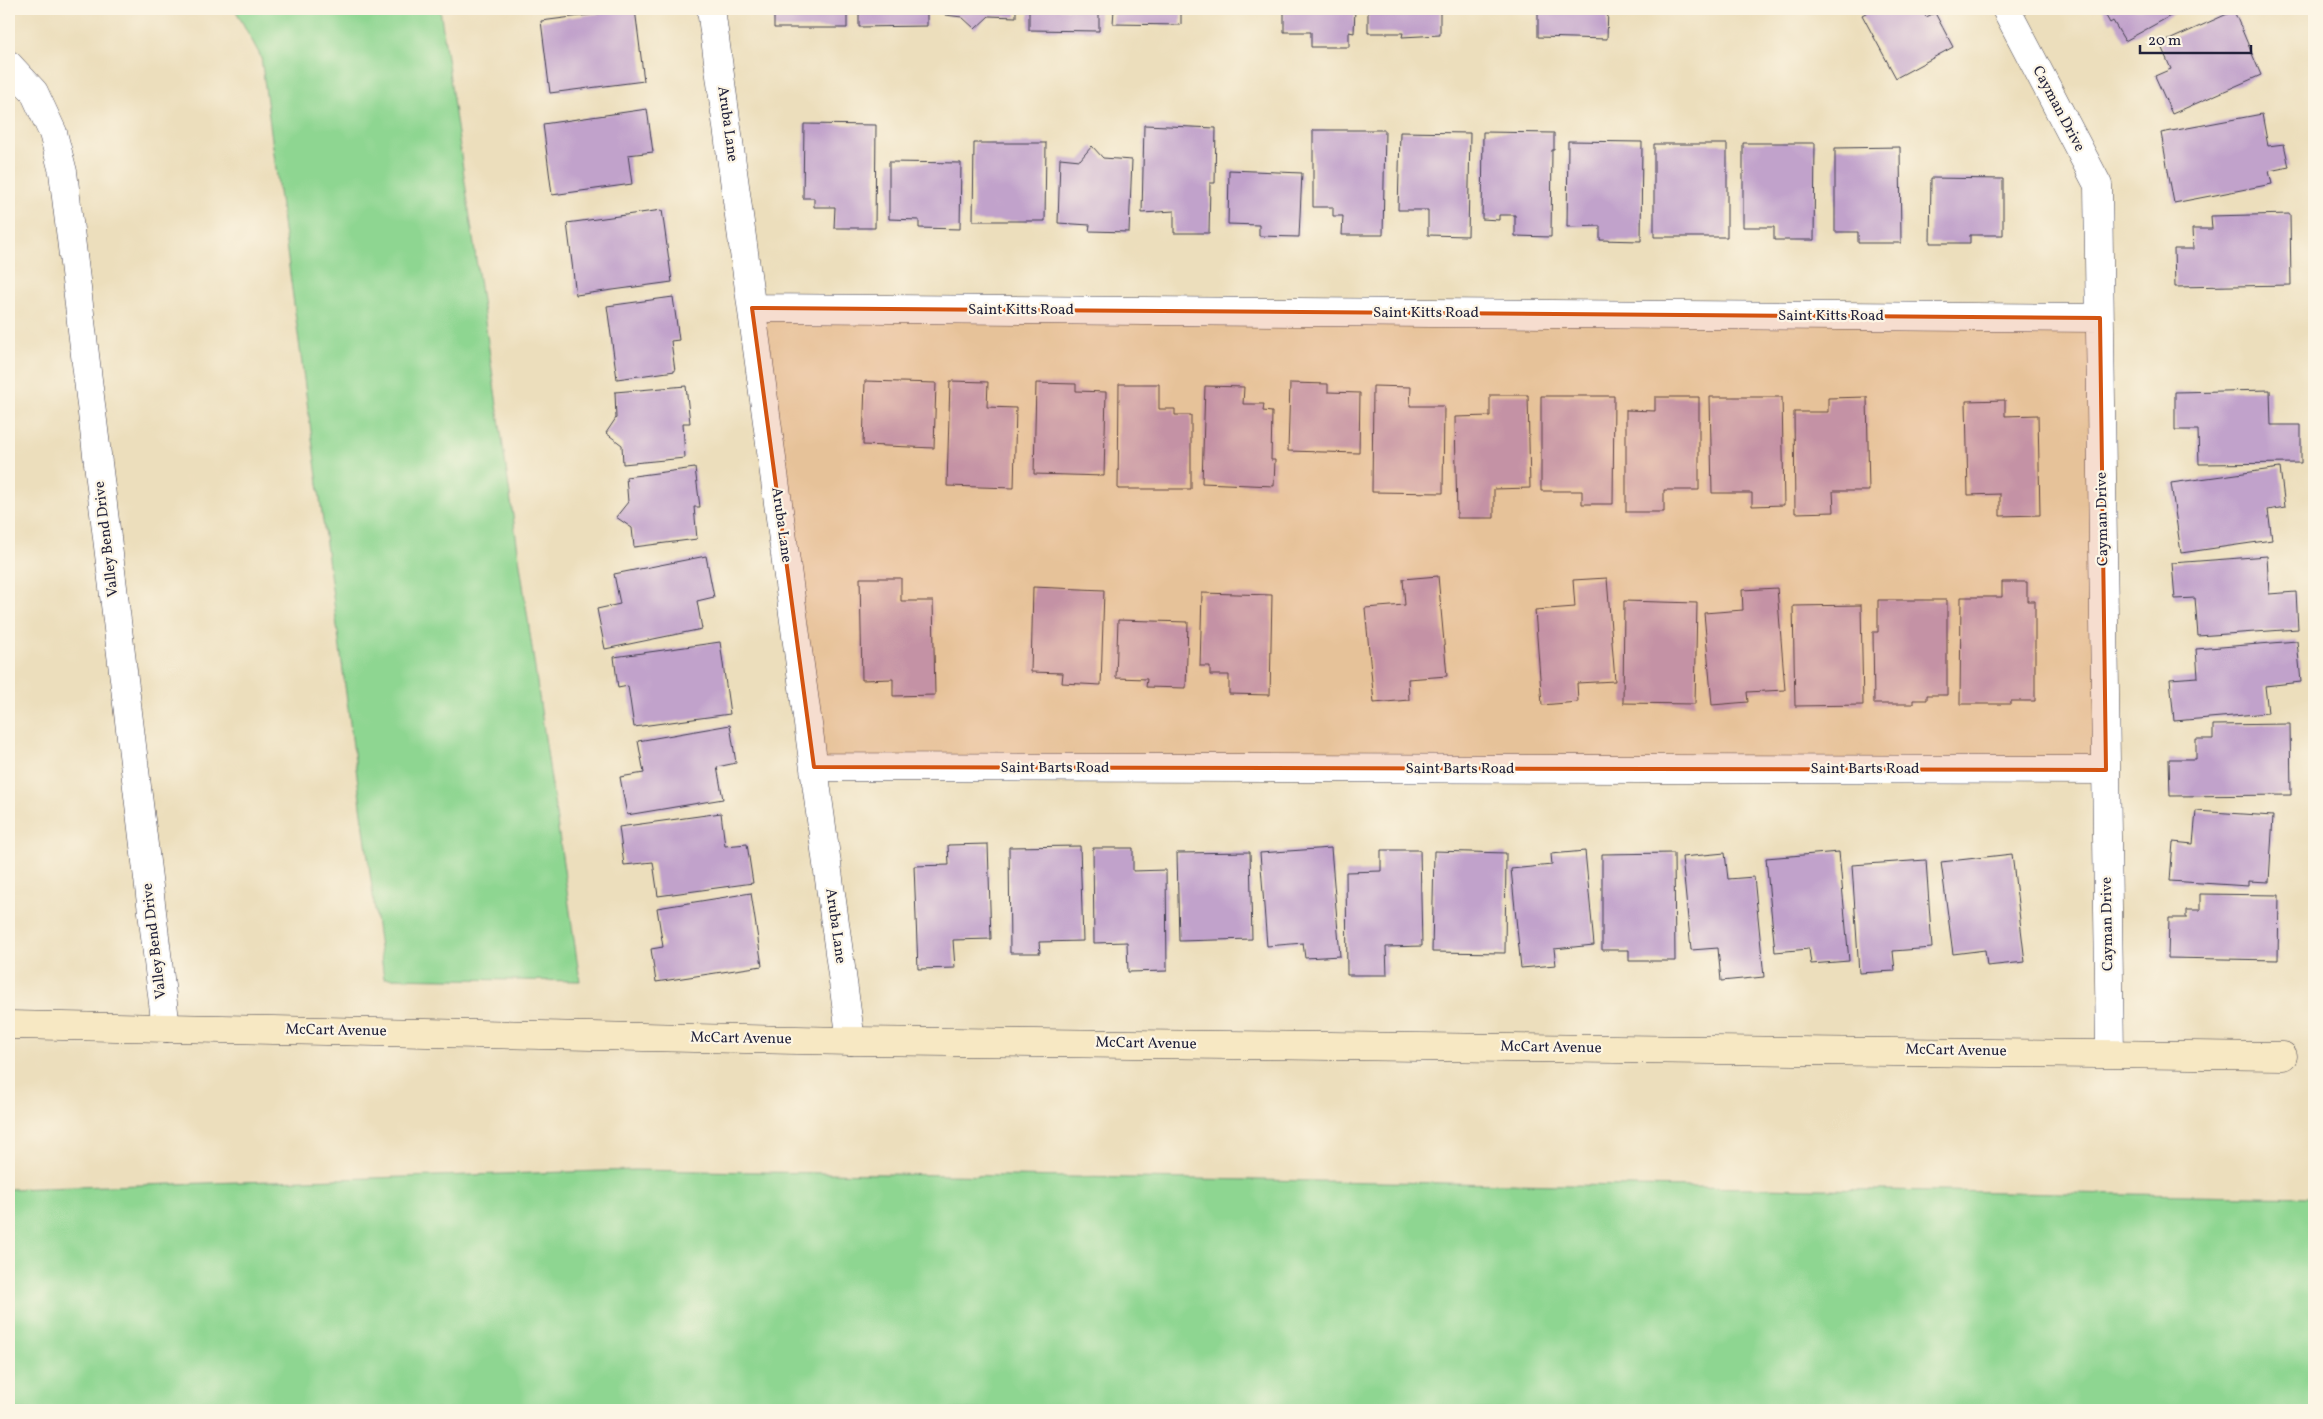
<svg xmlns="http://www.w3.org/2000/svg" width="2323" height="1419" font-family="Vollkorn,serif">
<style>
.green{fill:#8ed691;stroke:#587c66}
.building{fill:#c1a2cb}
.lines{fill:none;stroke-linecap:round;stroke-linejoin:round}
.street-casing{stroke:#403e4e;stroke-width:29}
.secondary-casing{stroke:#403e4e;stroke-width:29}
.street{stroke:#fff;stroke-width:28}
.secondary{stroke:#f7e8c3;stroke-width:28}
.marked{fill:#d45411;fill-opacity:0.2;stroke:#d45411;stroke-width:4;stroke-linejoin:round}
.labels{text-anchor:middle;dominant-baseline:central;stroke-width:4.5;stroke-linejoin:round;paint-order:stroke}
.street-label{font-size:15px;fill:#22223b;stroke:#fcf5e5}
</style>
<rect width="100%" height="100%" fill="#fcf5e5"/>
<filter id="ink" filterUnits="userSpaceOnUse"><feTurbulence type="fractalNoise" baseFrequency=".02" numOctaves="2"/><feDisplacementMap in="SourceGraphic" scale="10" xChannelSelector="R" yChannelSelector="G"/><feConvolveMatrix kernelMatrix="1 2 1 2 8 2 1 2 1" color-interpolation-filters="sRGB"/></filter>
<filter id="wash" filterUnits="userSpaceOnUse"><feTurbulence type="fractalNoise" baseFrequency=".0096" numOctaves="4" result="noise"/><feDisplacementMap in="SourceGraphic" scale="20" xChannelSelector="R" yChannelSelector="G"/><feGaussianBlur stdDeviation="1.12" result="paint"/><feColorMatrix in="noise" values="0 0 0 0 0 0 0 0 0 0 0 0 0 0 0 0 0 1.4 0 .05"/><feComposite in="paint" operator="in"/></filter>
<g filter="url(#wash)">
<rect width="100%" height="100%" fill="#ecdebc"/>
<path class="green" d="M235 9H440L580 981 384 978 261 57Z
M635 1170 2314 1197V1410H9V1189Z"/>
<g id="blocks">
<path class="building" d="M635 9 644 81 550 93 541 21Z
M774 9H847V28H774Z
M859 9H927V26L859 27Z
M945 9H1016V17L989 16 975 29 962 17 945 15Z
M1029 9H1099V31L1029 30Z
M1114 9H1181V25L1113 24Z
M1202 9H1270V11L1202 10Z
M1284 9H1355L1354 33 1349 32V47H1311V32H1284Z
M1368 9H1440V35L1402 37 1403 33H1368Z
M1538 9H1608L1607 39 1538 37Z
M1873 9H1922L1926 17 1935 13 1953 47 1896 78 1862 15Z
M2102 9H2183L2125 41 2113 21 2110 23Z
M2234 11 2261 75 2172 114 2155 76 2171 69 2160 44Z
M647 109 653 152 628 155 632 184 552 195 543 124Z
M2262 114 2268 146 2284 144 2289 167 2269 171 2272 184 2174 203 2161 133Z
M804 124 876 125 875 228H834L835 207H814V198H803Z
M1144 125 1216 128 1215 183H1210L1209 233H1174V211L1142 213Z
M1313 130H1385L1383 235H1342L1343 216H1333V207H1313Z
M1400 132 1470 133 1468 236 1428 235V210H1398Z
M1483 132 1554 133V150H1552L1551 237 1515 236V215H1499V220L1482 219Z
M1568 141 1642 142 1641 241 1600 240V226L1567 227Z
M974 143H1046L1045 221H973Z
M1743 143H1815L1814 240H1774V227H1743Z
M1654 144H1727V237H1654Z
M1092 146 1103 158 1132 160 1129 232 1089 231 1090 225 1058 223 1060 158 1080 160Z
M1900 147 1901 243H1858V232H1835V148Z
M889 162 961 163 960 229 919 228V220L889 219Z
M1229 170 1302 173 1299 237 1259 236V225L1228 224Z
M1931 178 2003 179V235H1970V243H1930Z
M662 210 672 282 576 295 567 223Z
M2290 214 2291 285 2175 287 2174 249H2193L2192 229H2212L2211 216Z
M673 297 679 340 671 341 675 371 617 379 607 306Z
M865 381 936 383 934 448 863 445Z
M950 381 988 382 987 407 1016 408 1014 488 947 486Z
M1036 383 1076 384V391L1106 392 1104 476 1034 474Z
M1290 383 1328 384V392L1360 393 1359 453 1288 451Z
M1119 384H1159V409H1175V415H1191V489H1118Z
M686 386 690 423H683L685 458 623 464 622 445 606 433 616 418 615 392Z
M1205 386 1244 387 1243 404H1264L1263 411 1272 412 1271 460H1275L1274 486 1202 483Z
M1373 386 1411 387 1410 406H1444L1443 493 1372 492Z
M2270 390 2271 425H2301V463L2199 464 2198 430H2175V392Z
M1490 395H1528L1530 488 1494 489V518H1457L1455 417 1490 416Z
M1541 396H1614L1613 504H1582V491H1541Z
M1655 397H1699V490H1664V512H1626V410L1655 411Z
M1710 397H1782L1784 505 1752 506V493H1712Z
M1867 397 1869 491H1833L1834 512 1795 513 1794 412H1828V398Z
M2005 400V416L2038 415 2040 515 2000 516V494L1968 495 1966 401Z
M695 468 700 507H694L697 539 634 547 632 528 616 517 628 502 626 477Z
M2280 468 2285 507 2268 510 2272 540 2181 553 2171 483Z
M706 556 714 597 697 601 702 629 605 649 597 609 620 604 614 574Z
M2267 556 2269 594 2296 592 2298 629 2198 636 2195 598 2175 599 2172 563Z
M1438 576 1447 676 1408 679 1409 700 1374 703 1365 608 1405 605 1403 579Z
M860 578H901V601H933L935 695 893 696V679L862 680Z
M1607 578 1615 681 1577 683 1578 702 1542 705 1535 610 1575 607 1573 580Z
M2002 582H2027V601H2035V701H2011V704H1960L1961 597H2002Z
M1033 587 1104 590 1101 685 1062 683 1063 673 1031 672Z
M1777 588 1785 690 1747 692 1748 702 1712 705 1704 613 1743 610 1742 590Z
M1202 593 1272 595 1270 695 1229 694V675H1210V666H1200Z
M1878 600H1947V695H1927V700H1913V704H1874L1873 632H1878Z
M1624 601 1697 603 1695 704 1623 703Z
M1861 605 1863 705 1795 706 1793 606Z
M1118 620 1188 622 1186 688 1146 687 1147 679 1116 678Z
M2297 641 2301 682 2265 686 2268 713 2174 721 2170 679 2198 677 2196 649Z
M720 642 730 714 634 727 628 686 618 688 614 657Z
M2290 724 2291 795 2170 796 2169 759H2196V739H2213V725Z
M730 725 736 763 717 767 723 799 627 815 620 777 644 773 638 741Z
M2196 811 2273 816 2269 882 2248 881V886L2170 881 2173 842 2193 844Z
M721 813 725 846 747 844 753 883 658 896 653 862 624 865 619 827Z
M988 844 991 939 953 940 955 968 918 969 914 866 949 865 948 845Z
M1080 846 1083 941 1039 942 1040 953H1010L1009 847Z
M1093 848H1133V871L1166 870 1167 971 1128 972 1127 942 1094 943Z
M1331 848 1340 956 1305 958 1303 943 1267 946 1260 853Z
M1381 850H1420L1422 946 1386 947 1387 975H1347L1346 872 1381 871Z
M1434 851 1506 853 1505 953 1432 952Z
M1585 851 1594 945 1554 949 1556 965 1521 968 1511 869 1552 865 1551 854Z
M1250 852 1252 939 1179 941 1177 853Z
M1839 852 1849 961 1811 964 1809 949 1775 952 1766 858Z
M1674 853 1675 961H1629V950H1602V854Z
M1725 853 1728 879 1754 877 1764 977 1721 981 1718 948 1691 950 1682 857Z
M2012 854 2025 962 1987 966 1985 950 1953 954 1941 862Z
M1926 860 1932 948 1893 951 1895 971 1859 973 1852 865Z
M751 893 762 966 656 982 651 949 663 947 657 908Z
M2200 894 2279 895 2278 960 2168 958 2169 918H2186V910H2200Z"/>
</g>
</g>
<g filter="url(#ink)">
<use href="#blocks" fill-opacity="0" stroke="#403e4e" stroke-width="1"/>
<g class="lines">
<g class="street-casing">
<path id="street" d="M711 9 851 1041
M2006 9 2098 185 2110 1053
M9 65 34 92 53 133 63 172 166 1028
M752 308 2100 318
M814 767 2106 770"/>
</g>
<g class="secondary-casing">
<path id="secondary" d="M9 1025 851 1041 2283 1056"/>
</g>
<use href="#street" class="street"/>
<use href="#secondary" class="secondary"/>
</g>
</g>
<path class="marked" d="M752 308 2100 318 2106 770 814 767Z"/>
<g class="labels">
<g class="street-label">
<text transform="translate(2058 109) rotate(62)">Cayman Drive</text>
<text transform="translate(727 124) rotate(82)">Aruba Lane</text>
<text x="1021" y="310">Saint Kitts Road</text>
<text x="1426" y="313">Saint Kitts Road</text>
<text x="1831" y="316">Saint Kitts Road</text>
<text transform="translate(2103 519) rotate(-91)">Cayman Drive</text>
<text transform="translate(781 525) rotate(82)">Aruba Lane</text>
<text transform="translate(107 539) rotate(-97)">Valley Bend Drive</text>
<text x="1055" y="768">Saint Barts Road</text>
<text x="1460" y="769">Saint Barts Road</text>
<text x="1865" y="769">Saint Barts Road</text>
<text transform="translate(2108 924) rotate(-91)">Cayman Drive</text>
<text transform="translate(835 926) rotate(82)">Aruba Lane</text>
<text transform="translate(155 941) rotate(-97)">Valley Bend Drive</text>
<text transform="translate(336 1031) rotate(1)">McCart Avenue</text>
<text transform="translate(741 1039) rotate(1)">McCart Avenue</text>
<text transform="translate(1146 1044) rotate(1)">McCart Avenue</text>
<text transform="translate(1551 1048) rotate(1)">McCart Avenue</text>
<text transform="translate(1956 1051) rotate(1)">McCart Avenue</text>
</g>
</g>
<rect width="2323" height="1419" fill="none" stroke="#fcf5e5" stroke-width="30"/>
<path d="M2140 45v8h111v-8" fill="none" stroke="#22223b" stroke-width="2.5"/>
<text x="2148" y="45" font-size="15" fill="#22223b" stroke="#fcf5e5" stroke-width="4" paint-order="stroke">20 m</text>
</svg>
